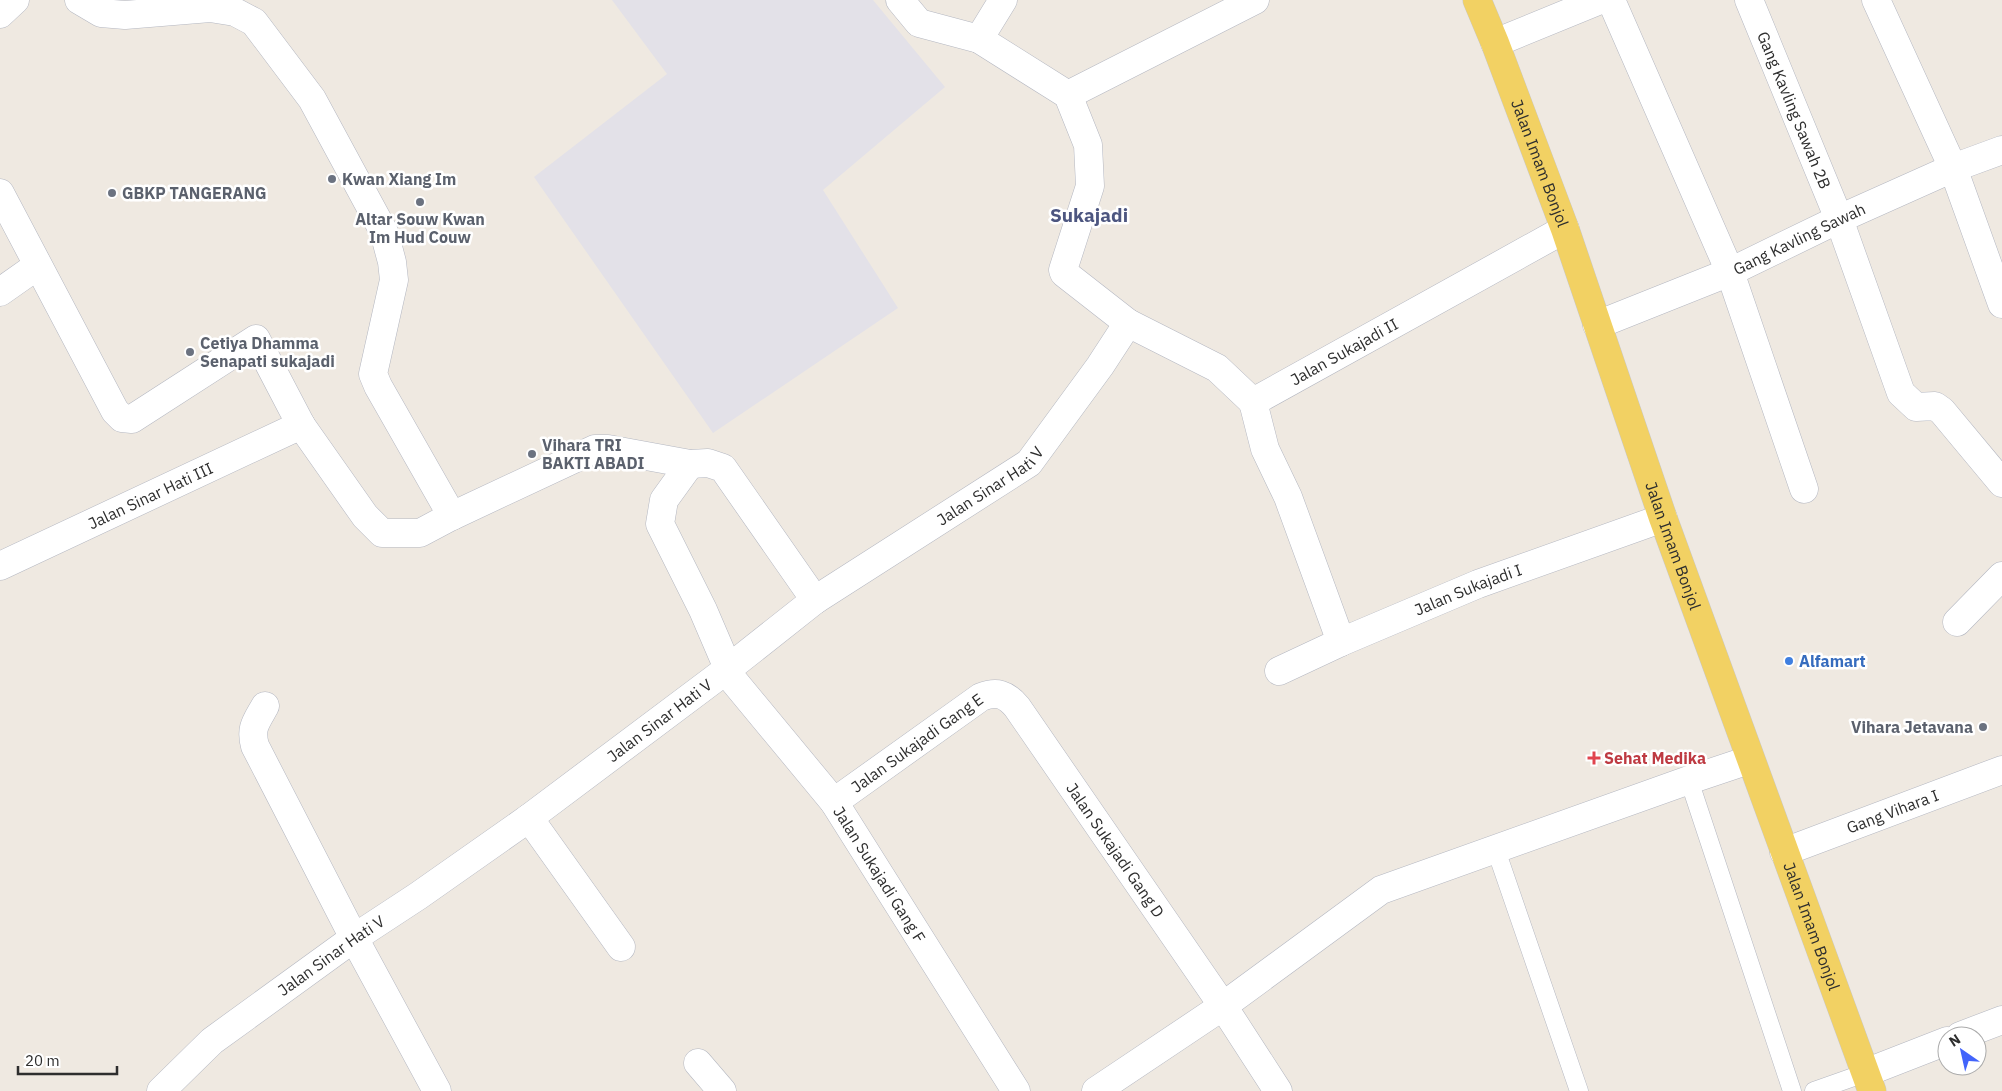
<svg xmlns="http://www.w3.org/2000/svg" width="2002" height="1091" font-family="'IBM Plex Sans',sans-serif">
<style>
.industrial{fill:#e3e1e8}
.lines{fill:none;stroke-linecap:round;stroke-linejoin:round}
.lane-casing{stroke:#b4b7c1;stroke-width:19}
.street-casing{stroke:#b4b7c1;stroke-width:29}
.primary-casing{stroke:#c9c9c9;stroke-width:29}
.lane{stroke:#fff;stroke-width:18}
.street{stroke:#fff;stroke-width:28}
.primary{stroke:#f2d163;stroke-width:28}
.worship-dot{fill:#6b7280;stroke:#fff;stroke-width:2}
.shop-dot{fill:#3f7fe0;stroke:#fff;stroke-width:2}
.health-dot{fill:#e0444e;stroke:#fff;stroke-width:2}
.labels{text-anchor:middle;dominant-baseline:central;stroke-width:5;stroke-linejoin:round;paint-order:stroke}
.street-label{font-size:16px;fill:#2e2e2e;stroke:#fff}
.worship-label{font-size:16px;font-weight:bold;fill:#5b616d;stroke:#fff;text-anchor:start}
.shop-label{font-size:16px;font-weight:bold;fill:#366cbe;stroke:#fff;text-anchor:start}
.health-label{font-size:16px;font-weight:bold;fill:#be3a42;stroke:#fff;text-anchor:start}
.quarter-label{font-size:19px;font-weight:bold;fill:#4d5680;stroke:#fff}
</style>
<rect width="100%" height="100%" fill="#efe9e1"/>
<path class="industrial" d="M612 0H873L945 87 823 190 898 308 713 433 534 177 667 74Z"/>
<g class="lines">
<g class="lane-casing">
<path id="lane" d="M1689 780 1792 1091
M1496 850 1579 1091
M1814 1091 1865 1073"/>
</g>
<g class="street-casing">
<g id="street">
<path d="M79 0 101 13 125 15 210 8 235 12 254 22 312 99 384 232 392 262 394 280 373 374 378 386 452 516"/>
<path id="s1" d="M900 0 919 23 979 39 1068 95 1088 145 1090 186 1063 270 1064 273 1128 323 1217 368 1253 402 1565 229"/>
<path d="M1611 0 1730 272 1804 489"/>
<path id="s2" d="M1749 0 1839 219 1901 393 1916 407 1935 406 1942 411 2002 483"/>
<path d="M1876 0 1953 168 2002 304"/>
<path d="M0 14 15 0"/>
<path d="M979 39 1003 0"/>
<path d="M1495 43 1600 0"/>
<path d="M1068 95 1255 0"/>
<path d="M0 193 115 411 122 418 132 419 256 339 301 425 365 516 382 533H420L452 516 595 449H608L690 464 708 463 723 468 815 600"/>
<path d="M0 292 37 266"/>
<path id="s3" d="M1597 325 1730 272 1839 219 1953 168 2002 150"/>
<path d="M1253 402 1265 449 1288 497 1341 642"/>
<path id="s4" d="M690 464 664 500 660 524 703 610 733 680 834 802 1016 1091"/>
<path id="s5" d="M0 566 301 425"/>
<path d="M1957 622 2002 576"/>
<path id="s6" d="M1279 671 1341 642 1478 584 1663 518"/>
<path d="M265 706C256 722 250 728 255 746L354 938 437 1091"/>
<path id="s7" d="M834 802 981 697C997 691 1006 694 1017 707L1223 1006 1278 1091"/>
<path d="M529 818 621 947"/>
<path id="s8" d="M1784 852 2002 770"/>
<path d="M1960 1036 2002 1020"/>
<path d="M698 1063 722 1091"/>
<path d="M1865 1073 1947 1041"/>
<path id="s9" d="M161 1091 212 1041 354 938 418 896 529 818 729 668 815 600 1029 463 1100 366 1128 323"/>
<path d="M1096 1091 1223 1006 1381 890 1689 780 1749 760"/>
</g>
</g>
<g class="primary-casing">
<g id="primary">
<path id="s10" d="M1477 0 1495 43 1565 229 1663 518 1872 1091"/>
</g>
</g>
<use href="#lane" class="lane"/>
<use href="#street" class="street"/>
<use href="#primary" class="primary"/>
</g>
<g class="worship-dot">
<circle cx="332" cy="179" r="5"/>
<circle cx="112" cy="193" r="5"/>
<circle cx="420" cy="202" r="5"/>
<circle cx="190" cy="352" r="5"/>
<circle cx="532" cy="454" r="5"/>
<circle cx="1983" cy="727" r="5"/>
</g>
<circle class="shop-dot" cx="1789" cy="661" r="5"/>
<path class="health-dot" d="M1591.5 750.5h5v5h5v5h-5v5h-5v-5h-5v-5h5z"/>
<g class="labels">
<g class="street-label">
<text stroke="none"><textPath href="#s2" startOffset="119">Gang Kavling Sawah 2B</textPath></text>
<text stroke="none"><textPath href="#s10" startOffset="175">Jalan Imam Bonjol</textPath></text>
<text stroke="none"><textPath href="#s3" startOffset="220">Gang Kavling Sawah</textPath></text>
<text stroke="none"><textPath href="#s1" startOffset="718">Jalan Sukajadi II</textPath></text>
<text stroke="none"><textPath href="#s9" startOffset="1028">Jalan Sinar Hati V</textPath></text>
<text stroke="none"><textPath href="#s5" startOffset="166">Jalan Sinar Hati III</textPath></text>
<text stroke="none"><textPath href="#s10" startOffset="580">Jalan Imam Bonjol</textPath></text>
<text stroke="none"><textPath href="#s6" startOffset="206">Jalan Sukajadi I</textPath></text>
<text stroke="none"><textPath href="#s9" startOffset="622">Jalan Sinar Hati V</textPath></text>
<text stroke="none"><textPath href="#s7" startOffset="102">Jalan Sukajadi Gang E</textPath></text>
<text stroke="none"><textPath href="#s8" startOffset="116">Gang Vihara I</textPath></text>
<text stroke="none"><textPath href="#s7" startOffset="395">Jalan Sukajadi Gang D</textPath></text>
<text stroke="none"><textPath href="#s4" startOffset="485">Jalan Sukajadi Gang F</textPath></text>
<text stroke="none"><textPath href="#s10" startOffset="985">Jalan Imam Bonjol</textPath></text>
<text stroke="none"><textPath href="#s9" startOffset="218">Jalan Sinar Hati V</textPath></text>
</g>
<g class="worship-label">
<text x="342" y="179">Kwan Xiang Im</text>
<text x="122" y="193">GBKP TANGERANG</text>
<text x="420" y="219" text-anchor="middle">Altar Souw Kwan<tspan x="420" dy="18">Im Hud Couw</tspan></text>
<text x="200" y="343">Cetiya Dhamma<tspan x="200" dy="18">Senapati sukajadi</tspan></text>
<text x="542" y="445">Vihara TRI<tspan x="542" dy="18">BAKTI ABADI</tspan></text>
<text x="1973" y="727" text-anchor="end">Vihara Jetavana</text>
</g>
<g class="shop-label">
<text x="1799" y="661">Alfamart</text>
</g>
<g class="health-label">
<text x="1604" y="758">Sehat Medika</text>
</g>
<g class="quarter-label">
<text x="1089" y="215">Sukajadi</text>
</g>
</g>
<g transform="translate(1962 1051) rotate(326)"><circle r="24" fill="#ffffff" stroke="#ababab"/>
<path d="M0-4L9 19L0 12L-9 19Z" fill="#4264fb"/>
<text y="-8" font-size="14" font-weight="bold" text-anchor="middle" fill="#2e2e2e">N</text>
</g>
<path d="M18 1066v8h99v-8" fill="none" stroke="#2e2e2e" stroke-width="2.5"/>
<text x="25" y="1066" font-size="15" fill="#2e2e2e" stroke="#ffffff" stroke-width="4" paint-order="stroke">20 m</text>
</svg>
